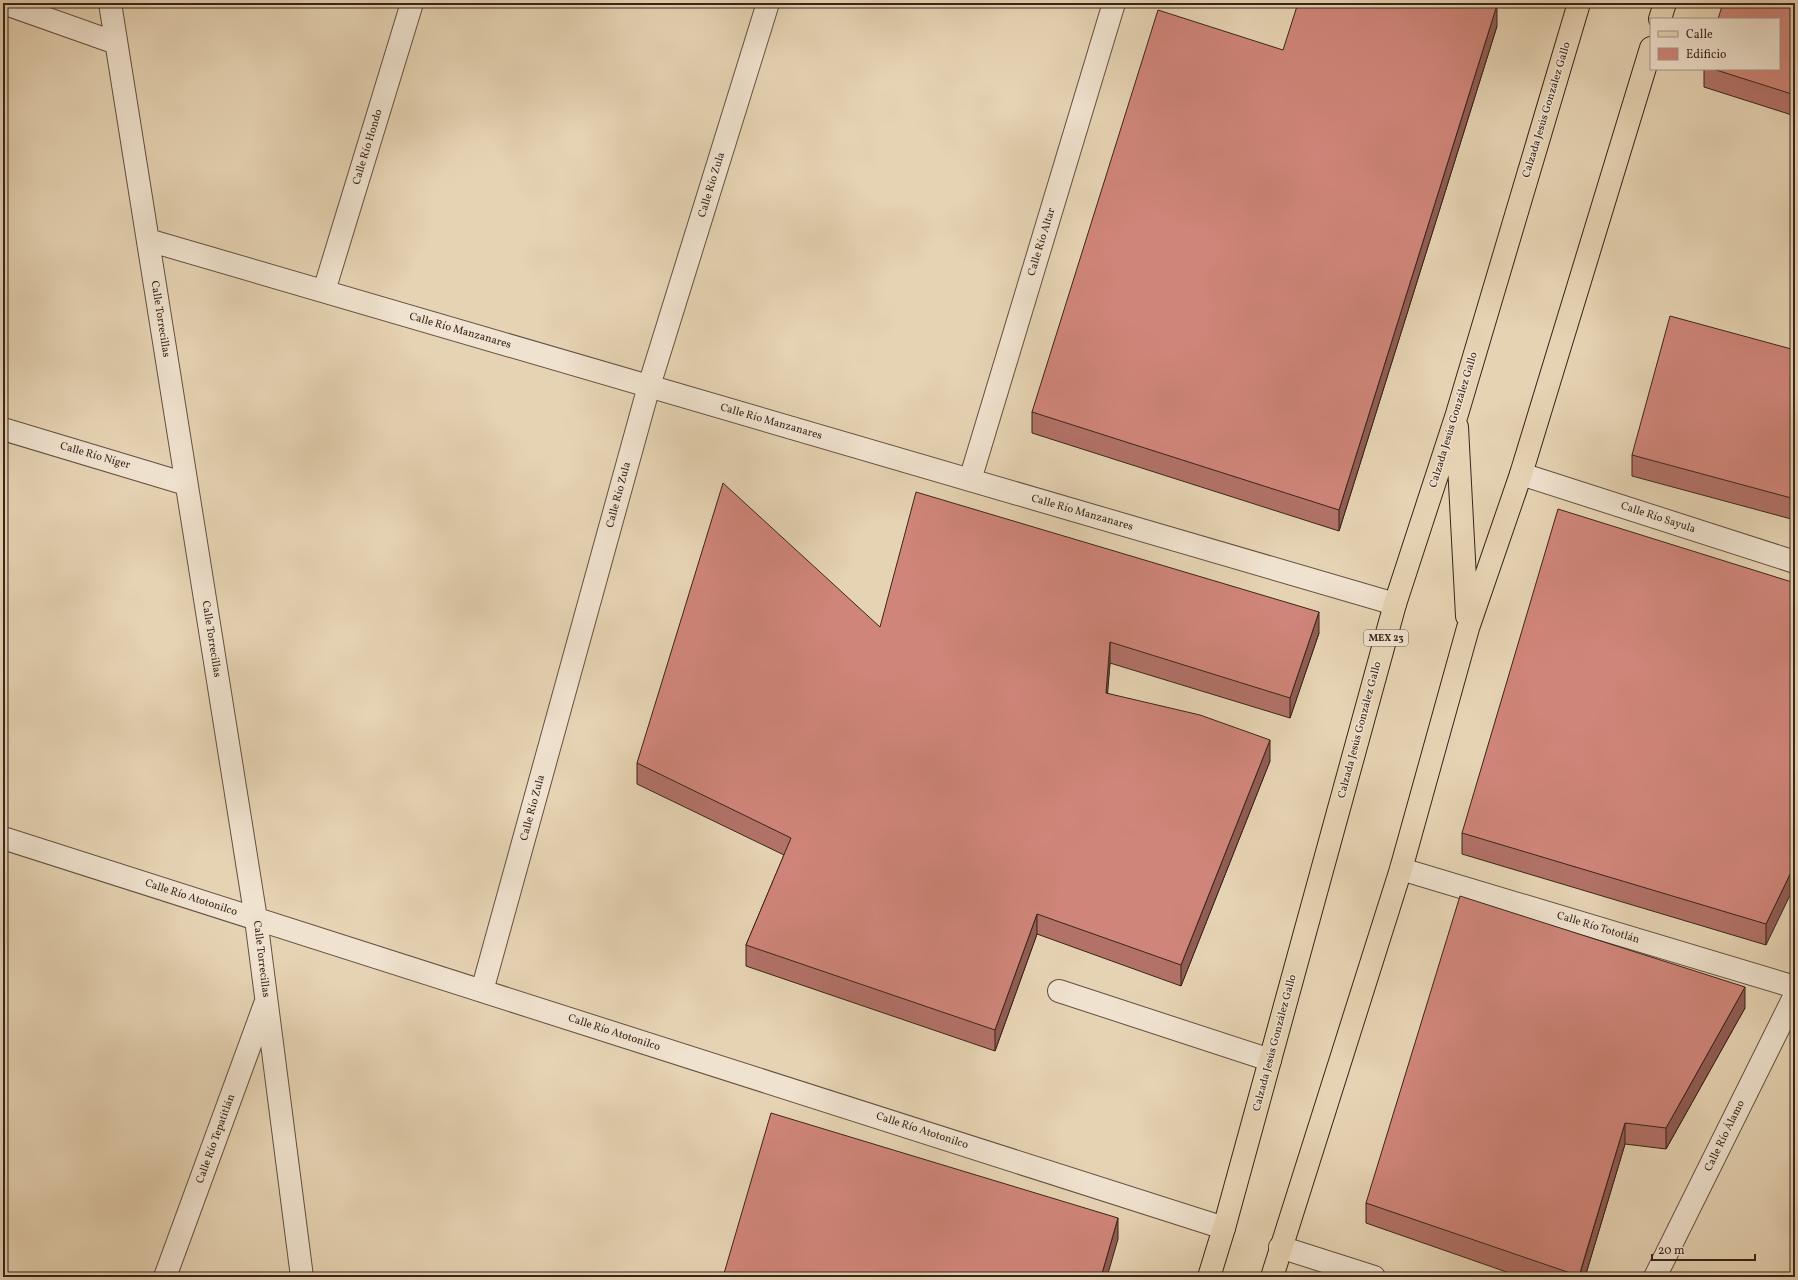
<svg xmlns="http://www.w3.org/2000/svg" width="1798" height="1280" font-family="Vollkorn,serif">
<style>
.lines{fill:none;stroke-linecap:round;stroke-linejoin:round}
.minor-casing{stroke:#645040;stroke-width:24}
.major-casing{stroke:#39251a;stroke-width:24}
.minor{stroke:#efe2ce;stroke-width:22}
.major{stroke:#e6d3b3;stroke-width:22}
.wall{fill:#b27268;stroke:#39251a}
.shaded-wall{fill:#915d55;stroke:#39251a}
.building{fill:#cf8579;stroke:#39251a}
.labels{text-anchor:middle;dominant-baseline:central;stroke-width:3;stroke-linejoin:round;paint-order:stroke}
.shield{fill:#efe2ce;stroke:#705e50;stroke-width:1}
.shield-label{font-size:10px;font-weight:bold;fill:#39251a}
.street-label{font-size:11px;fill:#39251a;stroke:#efe2ce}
</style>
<rect width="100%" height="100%" fill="#e6d3b3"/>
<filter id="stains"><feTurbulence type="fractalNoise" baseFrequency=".005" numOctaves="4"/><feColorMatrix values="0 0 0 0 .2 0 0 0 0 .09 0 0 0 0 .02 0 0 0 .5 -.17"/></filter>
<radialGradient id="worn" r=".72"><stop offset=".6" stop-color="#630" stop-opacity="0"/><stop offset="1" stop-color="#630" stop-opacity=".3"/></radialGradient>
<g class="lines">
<g class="minor-casing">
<path id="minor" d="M3 3 116 43
M110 3 256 919 302 1277
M148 240 1395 604
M324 291 412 3
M3 429 186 484
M1521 474 1795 562
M970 480 1114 3
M3 838 1224 1228
M1401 869 1795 987
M482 991 649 386 768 3
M1059 991 1270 1060
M1280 1247 1374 1277
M165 1277 265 1004
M1655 1277 1795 995"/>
</g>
<g class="major-casing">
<path id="major" d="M1660 19 1665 3
M1457 427 1467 616
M1209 1277 1224 1228 1395 604 1457 414 1579 3
M1272 1277 1401 869 1468 628 1521 474 1651 48"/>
</g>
<use href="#minor" class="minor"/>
<use href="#major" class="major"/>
</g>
<path class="wall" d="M1795 3V116L1704 87V69H1779Z
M1497 26 1339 531 1032 433V412L1283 50Z
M1795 350V520L1632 476V455Z
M1795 583 1766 945 1462 854V833Z
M880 627 1319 633 1290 718 1110 663 1107 693 1270 761 1181 986 1037 934 995 1051 746 966V945L784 855 637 784V763Z
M1745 1008 1666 1149 1625 1144 1585 1277H1521L1366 1223V1203Z"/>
<path class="shaded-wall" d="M1497 5V26L1339 531V510Z
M1319 612V633L1290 718V698Z
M1110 642V663L1106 714V693Z
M1270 740V761L1181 986V965Z
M1795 864V885L1766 945V924Z
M1037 914V934L995 1051V1030Z
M1745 987V1008L1666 1149V1128Z
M1625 1123V1144L1585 1277H1579Z
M1118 1218V1239L1107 1277H1101Z"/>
<path class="building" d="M1298 3H1491L1497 5 1339 510 1032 412 1158 10 1283 50Z
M1723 3H1795V95L1713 69H1779V19H1718Z
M1670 316 1795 350V499L1632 455Z
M723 483 880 627 916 492 1319 612 1290 698 1110 642 1106 693 1200 715 1270 740 1181 965 1037 914 995 1030 746 945 791 838 637 763Z
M1558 509 1795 583V864L1766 924 1462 833Z
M1460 896 1745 987 1666 1128 1625 1123 1579 1276 1366 1203Z
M771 1113 1118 1218 1101 1277H723Z"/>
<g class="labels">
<rect class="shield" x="1364" y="630" width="44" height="16" rx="3"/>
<g class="shield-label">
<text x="1386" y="638">MEX 23</text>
</g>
<g class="street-label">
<text transform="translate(1547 110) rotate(-73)">Calzada Jesús González Gallo</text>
<text transform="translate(368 147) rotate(-73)">Calle Río Hondo</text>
<text transform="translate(712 185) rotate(-73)">Calle Río Zula</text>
<text transform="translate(1042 242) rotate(-73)">Calle Río Altar</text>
<text transform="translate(160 319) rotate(81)">Calle Torrecillas</text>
<text transform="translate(460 331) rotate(16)">Calle Río Manzanares</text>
<text transform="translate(1454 420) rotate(-73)">Calzada Jesús González Gallo</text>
<text transform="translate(771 422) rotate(16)">Calle Río Manzanares</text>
<text transform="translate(95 456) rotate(16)">Calle Río Níger</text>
<text transform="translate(619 495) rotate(-75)">Calle Río Zula</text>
<text transform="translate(1082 513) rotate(16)">Calle Río Manzanares</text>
<text transform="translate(1658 518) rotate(18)">Calle Río Sayula</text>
<text transform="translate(211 639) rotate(81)">Calle Torrecillas</text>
<text transform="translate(1360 730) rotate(-75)">Calzada Jesús González Gallo</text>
<text transform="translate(533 808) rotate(-75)">Calle Río Zula</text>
<text transform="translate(191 898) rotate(18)">Calle Río Atotonilco</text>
<text transform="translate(1598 928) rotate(17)">Calle Río Tototlán</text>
<text transform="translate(261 959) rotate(83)">Calle Torrecillas</text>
<text transform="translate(614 1033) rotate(18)">Calle Río Atotonilco</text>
<text transform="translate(1275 1043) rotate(-75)">Calzada Jesús González Gallo</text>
<text transform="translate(922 1131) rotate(18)">Calle Río Atotonilco</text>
<text transform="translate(1725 1136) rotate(-64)">Calle Río Álamo</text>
<text transform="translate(216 1139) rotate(-70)">Calle Río Tepatitlán</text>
</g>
</g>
<rect width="1798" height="1280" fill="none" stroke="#e6d3b3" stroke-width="16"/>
<rect x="4" y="4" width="1790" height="1272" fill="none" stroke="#39251a" stroke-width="2"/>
<rect x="8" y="8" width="1782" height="1264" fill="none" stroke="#39251a"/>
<rect x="1650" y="18" width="130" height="52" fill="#efe2ce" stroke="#a69686"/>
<rect x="1658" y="31" width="20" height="6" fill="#e6d3b3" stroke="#a69686"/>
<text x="1686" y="38" font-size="12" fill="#39251a">Calle</text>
<rect x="1658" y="48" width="20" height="12" fill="#cf8579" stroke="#a69686"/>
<text x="1686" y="58" font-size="12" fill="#39251a">Edificio</text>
<path d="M1652 1254v6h103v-6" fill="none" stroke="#39251a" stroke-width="2"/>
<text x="1658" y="1254" font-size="12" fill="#39251a" stroke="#efe2ce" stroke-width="3" paint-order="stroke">20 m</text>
<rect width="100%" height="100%" filter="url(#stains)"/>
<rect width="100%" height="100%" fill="url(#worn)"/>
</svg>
